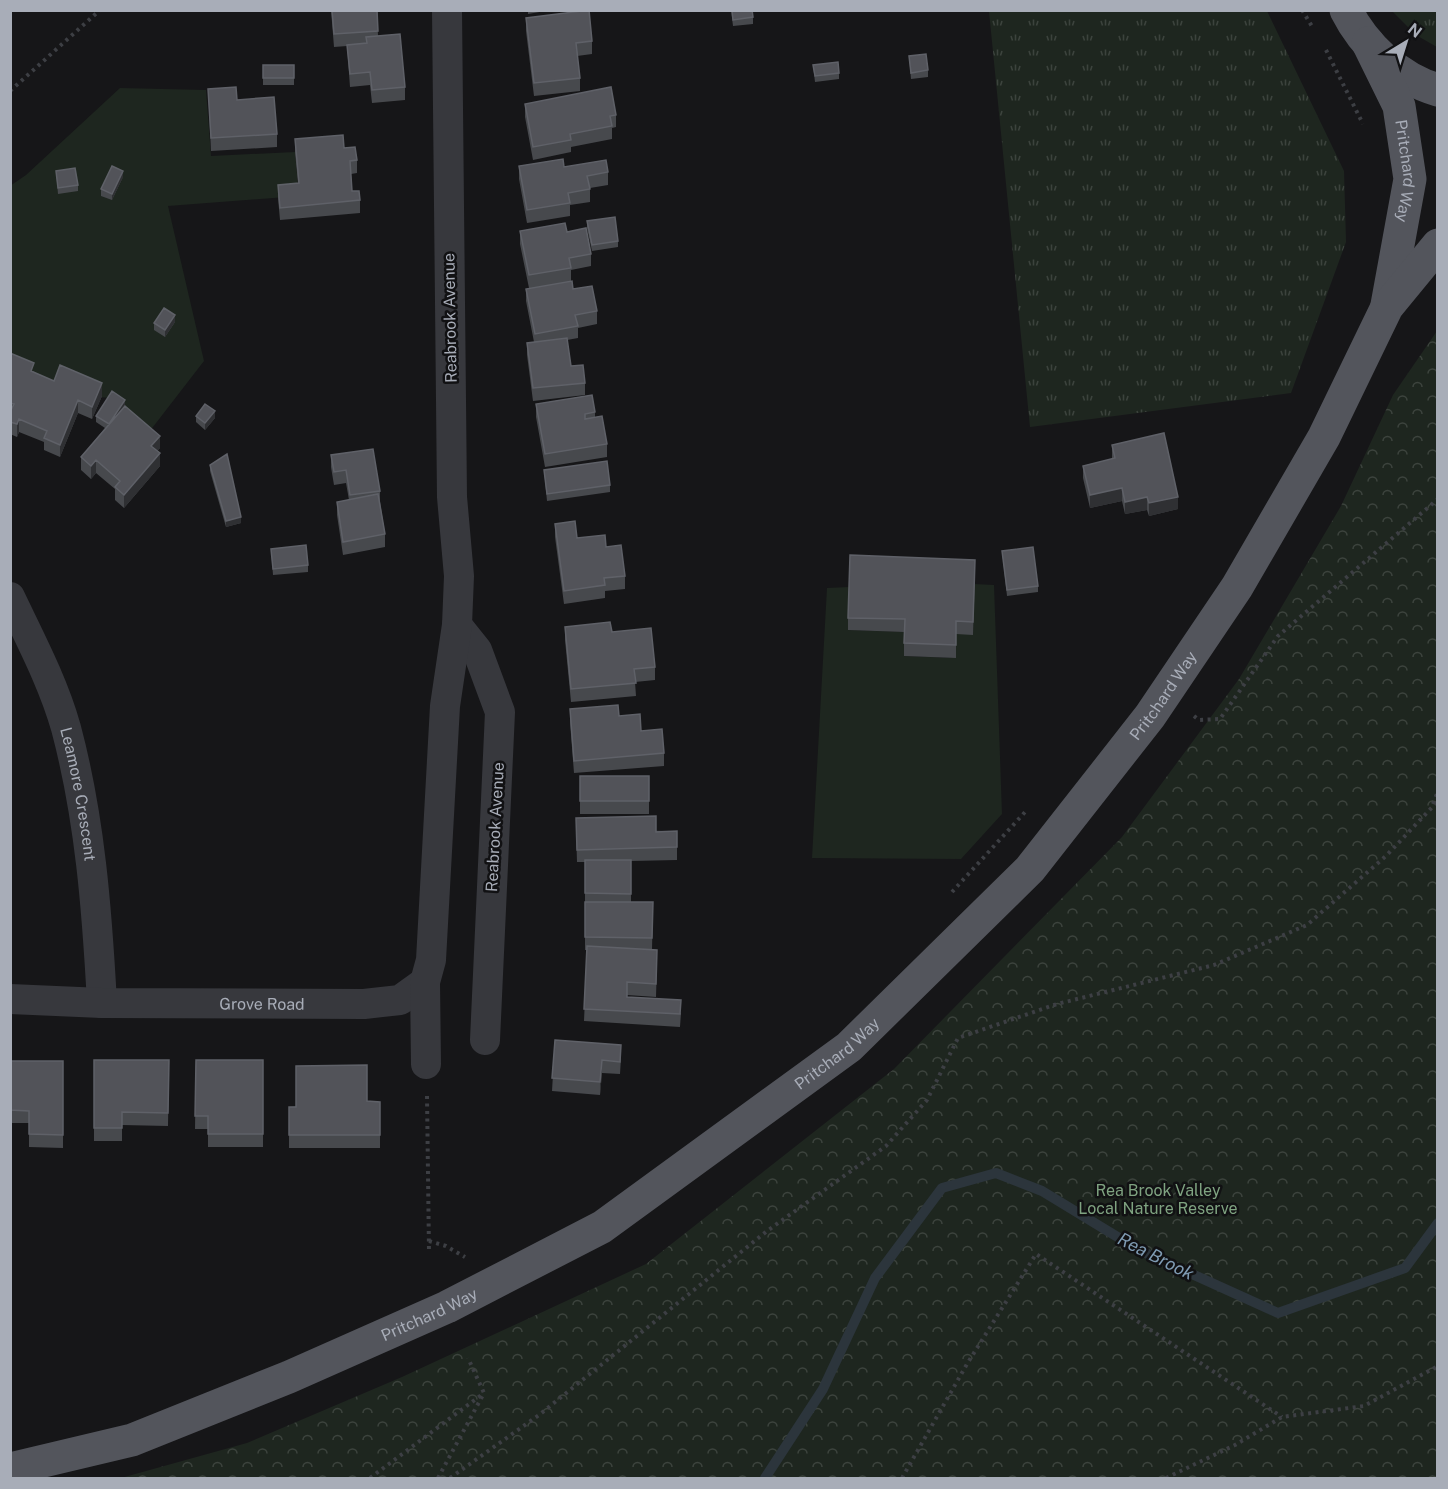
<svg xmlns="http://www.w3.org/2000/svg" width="1448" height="1489" font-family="'Public Sans',sans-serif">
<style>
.grass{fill:url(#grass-tufts)}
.park{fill:url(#park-crowns)}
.garden{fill:#1e261f}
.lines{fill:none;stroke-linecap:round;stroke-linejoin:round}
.stream{stroke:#2c353c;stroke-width:10}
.path{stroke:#3d3f44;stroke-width:4;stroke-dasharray:3 4.5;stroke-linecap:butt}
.minor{stroke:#37383d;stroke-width:30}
.primary{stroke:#53555c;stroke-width:33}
.wall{fill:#47494d}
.shaded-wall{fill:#2f3033}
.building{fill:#525359;stroke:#5f6168;stroke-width:1.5}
.labels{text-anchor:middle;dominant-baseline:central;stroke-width:5;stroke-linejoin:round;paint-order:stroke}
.street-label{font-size:16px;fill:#a8adb8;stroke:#111113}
.park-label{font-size:16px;fill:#7fa381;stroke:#111113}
.water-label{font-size:18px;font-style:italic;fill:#7f9bb3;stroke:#111113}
</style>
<defs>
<pattern id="grass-tufts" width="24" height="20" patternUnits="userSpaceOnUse" patternTransform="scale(1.5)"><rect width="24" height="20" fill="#1e261f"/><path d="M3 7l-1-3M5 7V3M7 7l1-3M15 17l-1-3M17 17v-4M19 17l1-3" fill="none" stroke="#3c433d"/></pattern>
<pattern id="park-crowns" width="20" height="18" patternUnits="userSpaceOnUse" patternTransform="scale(1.5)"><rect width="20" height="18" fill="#1e261f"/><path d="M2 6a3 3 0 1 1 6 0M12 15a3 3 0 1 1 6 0" fill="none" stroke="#3c433d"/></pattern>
</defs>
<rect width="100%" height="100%" fill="#161618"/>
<path class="grass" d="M989 11H1267L1344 171 1346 242 1291 393 1030 427Z
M1392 11H1437V47L1416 35Z"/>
<path class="park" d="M1437 331V1478H121L247 1443 402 1377 646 1264 894 1069 1122 837 1239 679 1341 506 1393 395Z"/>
<path class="garden" d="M120 88 206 90 211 156 295 152 299 196 168 206 204 361 146 436 112 398 54 394 11 366 10 186 26 175Z
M974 584 994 585 1002 814 961 859 812 858 827 588 849 587 848 630 905 632 904 656 955 658 956 634H973Z"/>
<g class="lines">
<path class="stream" d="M765 1478 823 1389 875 1278 942 1188 996 1173 1042 1191 1139 1250 1278 1313 1405 1268 1438 1223"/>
<path class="path" d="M1302 10 1313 28
M1326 50 1363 124
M10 91 100 10
M1194 716 1199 720 1220 719 1278 636 1438 499
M1433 804 1438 791
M952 892 1026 811
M427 1096 429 1252
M429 1241 446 1246 465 1257
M370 1478 484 1393
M438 1478 484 1393 468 1358
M450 1478 539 1415 767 1231 886 1146 927 1100 958 1038 1057 1004 1214 965 1307 925 1386 856 1438 801
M902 1478 967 1364 1036 1254 1282 1417
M1166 1478 1235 1445 1282 1417 1364 1406 1438 1366"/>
<g class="minor">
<path id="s1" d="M10 597C30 639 53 682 66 728 90 818 97 910 102 1003"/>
<path d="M457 625 477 650 500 712 485 1040"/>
<path id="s2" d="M10 999 102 1003 364 1004 400 1000 425 982"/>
<path d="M426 1064 425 982 431 960 445 706 457 625 459 576 452 497 447 10"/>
</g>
<g class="primary">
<path d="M1346 10C1364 46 1399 79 1438 90"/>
<path id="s3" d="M1368 43 1399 106 1410 179 1387 305"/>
<path id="s4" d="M10 1469 132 1440 289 1377 447 1307 602 1227 849 1047 1030 869 1150 716 1237 587 1324 437 1387 307 1438 245"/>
</g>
</g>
<path class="wall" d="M331 10H377L378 36 405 87V100L372 103 370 85 350 87 347 46 334 47Z
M528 10H551L528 14Z
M731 10 753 17V24L733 26Z
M526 18 592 41V54L577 56 580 78V91L534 96 526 31Z
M909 56 928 70V77L911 79Z
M263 65H294V85H263Z
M813 65 839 73V79L815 82Z
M208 89 237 100 277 134V147L211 151Z
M525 104 616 115V127L612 128V139L571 147V152L533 160 525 117Z
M295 139 344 148 357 160V173L351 174 352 191 360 200V213L280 220 278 198V185L298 183 295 152Z
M519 166 564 167 608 172V185L590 188V202L570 205V216L527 223 519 179Z
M56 171 78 185V191L58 194Z
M123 177 112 200 101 196V189Z
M587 221 618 241V247L592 251 587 228Z
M520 231 567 232 591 254V266L571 270V281L573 289 597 311V324L578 328V338L567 340 571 366 585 383V395L533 401 527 355V343L534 342 526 301V289L529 288 520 244Z
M175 322 165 337 154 330V323Z
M10 353 34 372 54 381 102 396 92 419 78 413 60 457 44 450V442L19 432 17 437 10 434Z
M536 404 595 412V417L607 444V457L545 467 536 417Z
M125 406 160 448 157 451 160 466 124 508 115 500V489L96 473 91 479 81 470V457L105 428 96 422V416Z
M196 416 215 418 205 430 196 422Z
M1112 445 1178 509 1149 516 1147 510 1125 514 1122 501 1090 508 1083 478V466L1112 459Z
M331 455 380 491V502L385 534V547L343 555 337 515V502L349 500 346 483 334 485 331 467Z
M210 465 241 523 226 527 210 471Z
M544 470 610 485V492L547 501Z
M555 524 577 538 606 547 625 576V589L605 591V598L564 604 555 537Z
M271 549 308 565V572L273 575Z
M1002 551 1038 586V592L1007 596Z
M975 573 973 635 956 634V658L904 656V632L848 630V618Z
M565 627 612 632 655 667V680L635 682 636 696 571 702 565 640Z
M570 709 619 716 641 731 664 753V766L574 773 570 722Z
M580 776H649V814H580Z
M576 830 677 831V860L631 861V902H653L652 950 657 963 656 997 627 995V997L681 1013 680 1027 584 1021 587 950H585V862H577Z
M555 1040 621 1058 620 1074 602 1073 600 1095 552 1091Z
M94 1060H169L168 1126 122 1125V1141H94Z
M196 1060H263V1147H208V1129H195Z
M10 1061H63V1148L29 1147V1123H10Z
M367 1101 380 1102V1148H289V1107Z"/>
<path class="shaded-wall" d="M123 171V177L112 200V194Z
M175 315V322L165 337V330Z
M102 383V396L92 419V407Z
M78 400V413L60 457V445Z
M125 400V406L109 424Z
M215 411V418L205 430V423Z
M19 419V432L17 437V424Z
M160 436V448L151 458V446Z
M160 453V466L124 508V495Z
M96 460V473L91 479V466Z
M1122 488V501L1090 508V495Z
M1147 497V510L1125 514V502Z
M1178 497V509L1149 516V503Z
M241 517V523L226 527V521Z
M602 1060V1073L600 1095V1082Z"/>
<path class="building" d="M332 10H377L378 31 334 34Z
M589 10 592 41 576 43 580 78 534 83 526 18Z
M732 10H752L753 17 733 20Z
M400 34 405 87 372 90 370 72 350 74 347 45 367 43 366 37Z
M926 54 928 70 911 73 909 56Z
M838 62 839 73 815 76 813 65Z
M263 65H294V78H263Z
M236 87 237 100 274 97 277 134 211 138 208 89Z
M611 87 616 115 610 116 612 126 570 134 571 140 533 147 525 104Z
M343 135 344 148 355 147 357 160 350 161 352 191H359L360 200 280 208 278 185 299 183 295 139Z
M563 159 564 167 606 160 608 172 587 176 590 189 568 193 570 203 527 210 519 166Z
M112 166 123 171 112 194 101 189Z
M75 168 78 185 58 188 56 171Z
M615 217 618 241 592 245 587 221Z
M565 223 567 232 586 228 591 254 569 258 571 268 529 275 520 231Z
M572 281 573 289 592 286 597 311 575 315 578 326 535 334 526 289Z
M164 308 175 315 165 330 154 323Z
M567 338 571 366 583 365 585 383 533 388 527 343Z
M10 353 34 363 31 371 54 381 60 365 102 383 92 407 78 400 60 445 44 438 47 431 19 419 17 424 10 422V412L14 404 10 403Z
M112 391 125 400 109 424 96 416Z
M592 395 595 412 585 414V419L602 416 607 444 545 454 536 404Z
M205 404 215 411 205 423 196 416Z
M125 406 160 436 151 446 160 453 124 495 115 487 120 481 96 460 91 466 81 457Z
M1164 433 1178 497 1149 503 1147 497 1125 502 1122 488 1090 495 1083 466 1115 458 1112 445Z
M373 449 380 491 350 495 346 470 334 472 331 455Z
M227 454 241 517 226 521 210 465Z
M607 461 610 485 547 494 544 470Z
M378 494 385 534 343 542 337 502Z
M575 521 577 538 605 535 606 547 621 545 625 576 604 578 605 585 564 591 555 524Z
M306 545 308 565 273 569 271 549Z
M1033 547 1038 586 1007 590 1002 551Z
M850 555 975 560 973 622 956 621V645L904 643 905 619 848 618Z
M610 622 612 632 651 628 655 667 634 669 636 683 571 689 565 627Z
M618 705 619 716 640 714 641 731 662 729 664 753 574 761 570 709Z
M580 776H649V801H580Z
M656 816V832L677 831V847L577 850 576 818Z
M585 860H631V894L585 893Z
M585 902H653L652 938 585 937Z
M587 946 657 950 656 984 627 982V997L681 1000 680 1014 584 1009Z
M555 1040 621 1045 620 1062 602 1060 600 1082 552 1078Z
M94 1060H169L168 1113 122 1112V1128H94Z
M196 1060H263V1134H208V1116H195Z
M10 1061H63V1135L29 1134V1111L10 1110Z
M367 1065V1101L380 1102V1135H289V1107H296V1066Z"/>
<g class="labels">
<g class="street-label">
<text stroke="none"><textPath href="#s3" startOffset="136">Pritchard Way</textPath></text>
<text transform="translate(450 318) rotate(-91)">Reabrook Avenue</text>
<text stroke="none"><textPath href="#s4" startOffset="1420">Pritchard Way</textPath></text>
<text stroke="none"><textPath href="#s1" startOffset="210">Leamore Crescent</textPath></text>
<text transform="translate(495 827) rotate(-87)">Reabrook Avenue</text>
<text stroke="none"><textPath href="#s2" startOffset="252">Grove Road</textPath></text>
<text stroke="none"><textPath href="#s4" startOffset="934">Pritchard Way</textPath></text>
<text stroke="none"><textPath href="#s4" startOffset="448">Pritchard Way</textPath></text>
</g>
<g class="park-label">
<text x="1158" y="1190">Rea Brook Valley<tspan x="1158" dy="18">Local Nature Reserve</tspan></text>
</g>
<g class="water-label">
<text transform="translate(1156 1256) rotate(27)">Rea Brook</text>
</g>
</g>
<rect width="1448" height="1489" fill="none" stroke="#a8adb8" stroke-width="24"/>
<g transform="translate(1406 42) rotate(38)" stroke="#111113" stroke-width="4.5" paint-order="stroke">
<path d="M0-4.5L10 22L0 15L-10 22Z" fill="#a8adb8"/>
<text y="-9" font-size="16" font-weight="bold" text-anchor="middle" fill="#a8adb8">N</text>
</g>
</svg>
